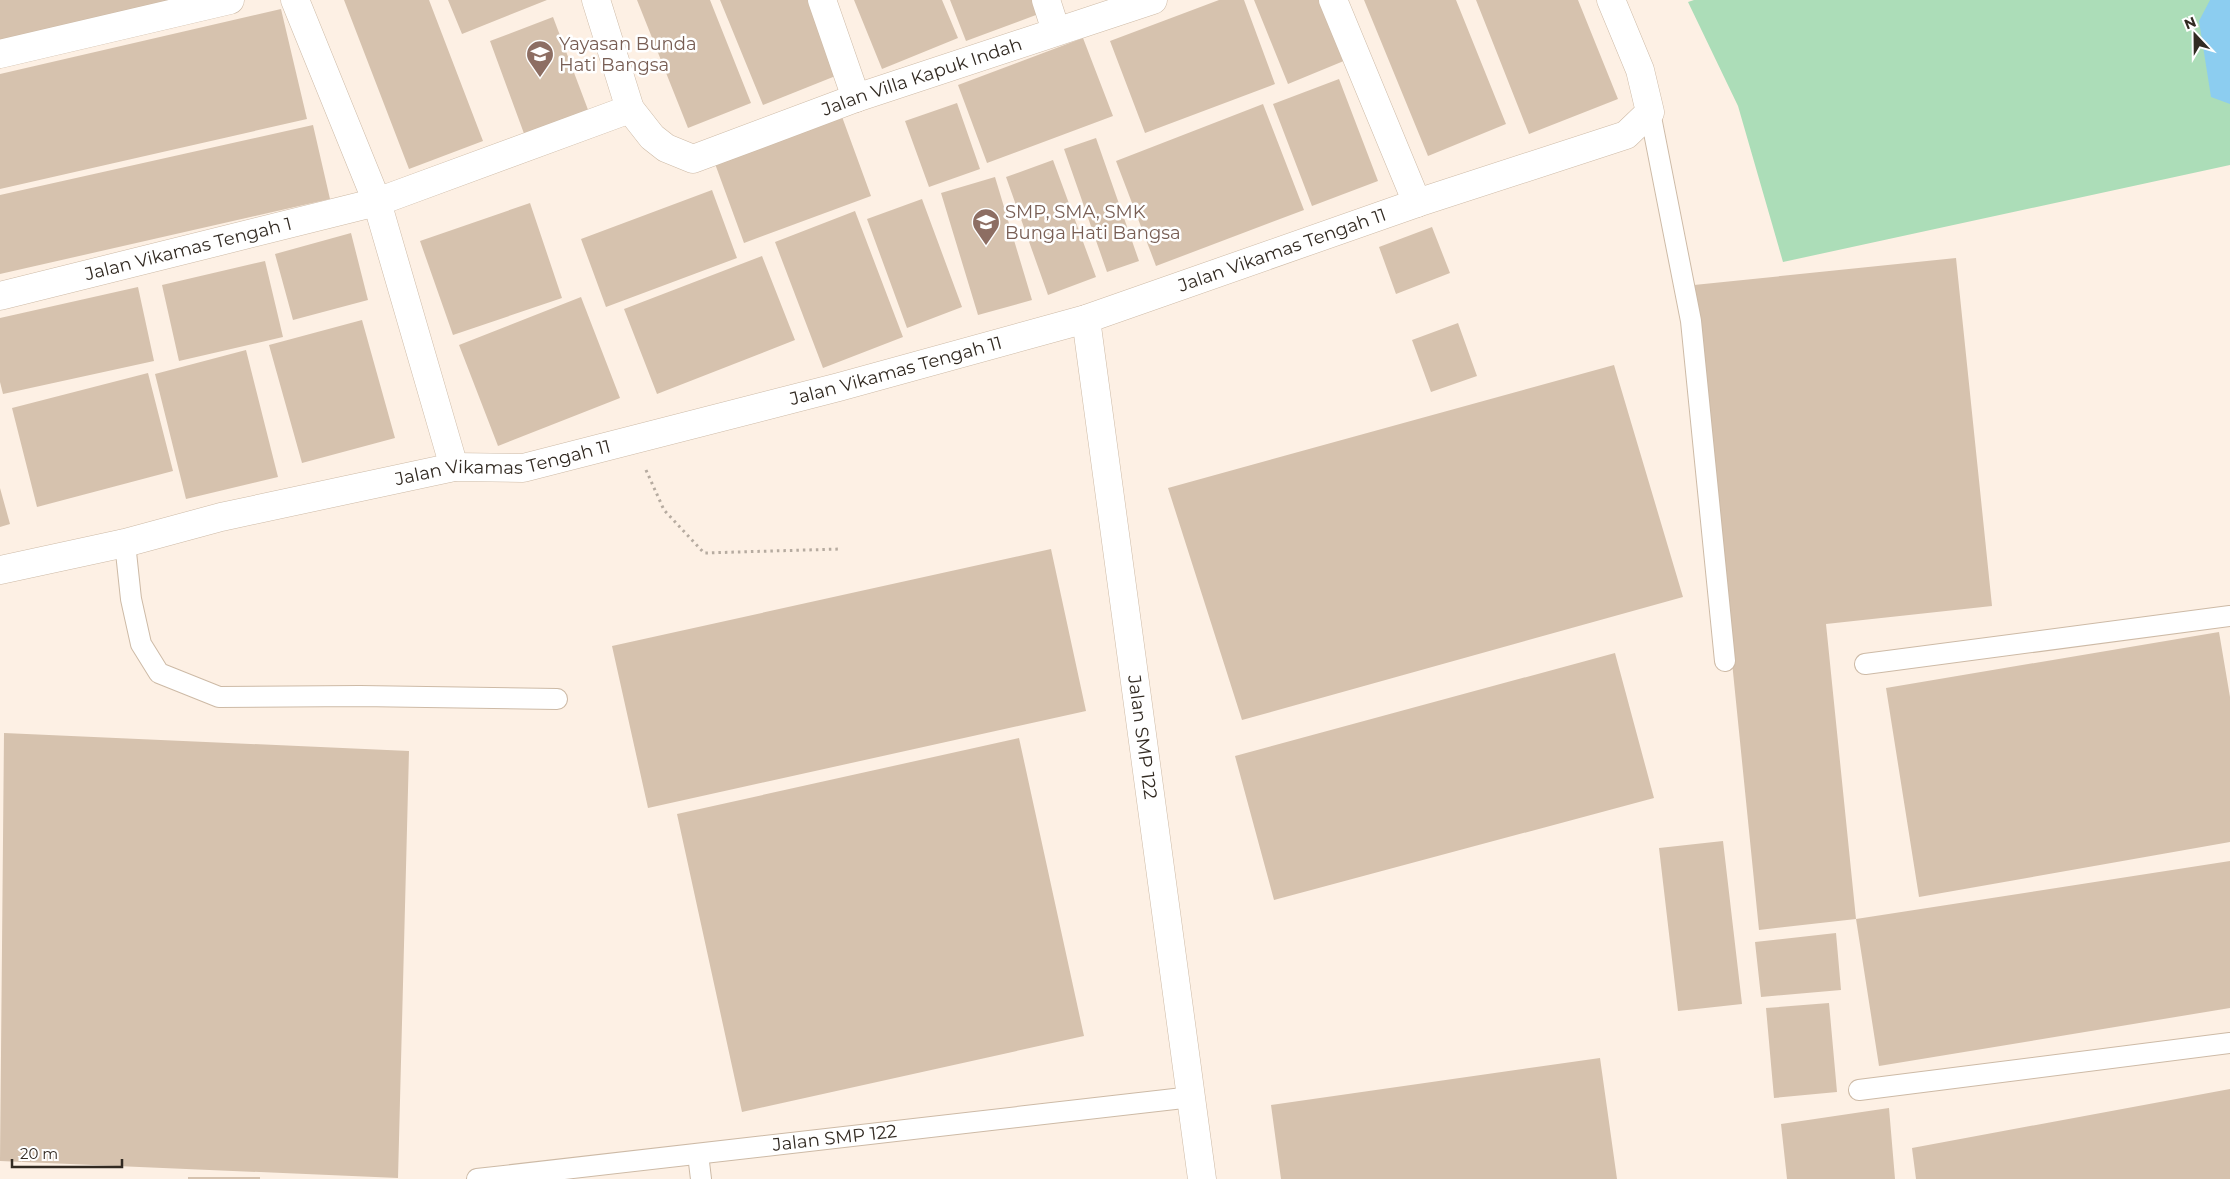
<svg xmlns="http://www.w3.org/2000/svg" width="2230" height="1179" font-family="Montserrat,sans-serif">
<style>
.park{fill:#acddb8}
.water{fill:#8ccdf0}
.building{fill:#d6c2ae}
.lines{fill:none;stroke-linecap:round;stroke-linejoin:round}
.lane-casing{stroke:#cdbaa6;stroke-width:22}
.street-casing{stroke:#cdbaa6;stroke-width:29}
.path{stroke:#b6aba0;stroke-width:3;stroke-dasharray:2.5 4;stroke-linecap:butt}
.lane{stroke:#fff;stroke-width:20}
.street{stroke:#fff;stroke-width:28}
.labels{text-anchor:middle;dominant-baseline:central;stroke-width:5;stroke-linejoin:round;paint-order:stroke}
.education-label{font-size:18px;fill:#785e54;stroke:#fff;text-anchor:start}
.street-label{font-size:18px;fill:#322a22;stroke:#fff}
</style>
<rect width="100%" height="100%" fill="#fdf0e4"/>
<path class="park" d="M1694 0H2230V165L1783 262 1738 106 1688 2Z"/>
<path class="water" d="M2210 0H2230V104L2211 97 2199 21Z"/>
<path class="building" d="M0 0H208L0 43Z
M344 0H429L483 141 409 169Z
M448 0H547L462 34Z
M637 0H710L751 103 688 128Z
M720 0H814L843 73 763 105Z
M854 0H942L958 38 882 69Z
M950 0H1040L1044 12 966 41Z
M1219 0H1244L1275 84 1145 133 1110 41Z
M1254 0H1328L1351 58 1288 84Z
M1364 0H1456L1506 124 1428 156Z
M1476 0H1578L1618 99 1529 134Z
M281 9 307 119 0 189V74Z
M553 17 590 115 526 139 490 41Z
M1083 38 1113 116 987 163 958 85Z
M1339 79 1378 181 1312 206 1273 104Z
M957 103 980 169 929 187 905 121Z
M1263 104 1304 210 1156 266 1116 161Z
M841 114 871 196 744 243 714 161Z
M313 125 330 199 0 274V195Z
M1096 138 1139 261 1107 272 1064 149Z
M1053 160 1096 277 1048 295 1006 177Z
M995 177 1032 300 978 315 941 193Z
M712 190 737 258 606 307 581 239Z
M922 199 962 307 907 328 867 219Z
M530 203 562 298 453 335 420 241Z
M855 211 903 337 823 368 775 242Z
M1432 227 1450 273 1396 294 1379 247Z
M351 233 368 300 293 320 275 254Z
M762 256 795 340 657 394 624 309Z
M1956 258 1992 606 1826 624 1856 919 2230 861V1008L1879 1066 1856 919 1759 930 1694 285Z
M265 261 283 337 179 361 162 285Z
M138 287 154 361 3 394 0 382V318Z
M581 297 620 398 498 446 459 345Z
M362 320 395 438 302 463 269 345Z
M1458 323 1477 376 1431 392 1412 340Z
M246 350 278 477 186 499 155 374Z
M1614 365 1683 597 1242 720 1168 488Z
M148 373 173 471 37 507 12 408Z
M0 488 10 524 0 527Z
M1051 549 1086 711 648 808 612 646Z
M2219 632 2230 697V842L1919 897 1886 688Z
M1615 653 1654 798 1274 900 1235 756Z
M4 733 409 751 398 1178 0 1161Z
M1019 738 1084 1036 742 1112 677 814Z
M1723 841 1742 1004 1678 1011 1659 848Z
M1836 933 1841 990 1761 997 1755 942Z
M1829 1003 1837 1092 1774 1098 1766 1008Z
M1600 1058 1617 1179H1281L1271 1105Z
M2230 1089V1179H1916L1912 1148Z
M1889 1108 1895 1179H1787L1781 1124Z
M188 1177H260V1179H188Z"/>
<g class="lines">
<g class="lane-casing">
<g id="lane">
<path d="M1650 112 1691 321 1725 661"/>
<path d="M125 543 131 599 141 644 159 673 219 697 360 696 557 699"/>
<path d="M1865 664 2230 616"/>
<path d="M1859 1090 2230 1043"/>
<path d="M698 1154 701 1179"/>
<path id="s1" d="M477 1179 1192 1097"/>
</g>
</g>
<g class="street-casing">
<g id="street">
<path d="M295 0 377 202 454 467"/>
<path id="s2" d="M596 0 630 109 652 137 666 148 693 159 856 98 1153 0"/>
<path d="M822 0 856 98"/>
<path d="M1046 0 1056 31"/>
<path d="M1333 0 1417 203"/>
<path d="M0 54 230 0"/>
<path id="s3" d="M0 296 377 202 630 109"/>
<path id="s4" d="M1086 319 1202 1179"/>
<path id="s5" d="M0 570 125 543 221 517 454 467 523 468 839 387 1086 319 1417 203 1626 135 1650 112 1640 70 1611 0"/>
</g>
</g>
<path class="path" d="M646 470 664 510 704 553 840 549"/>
<use href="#lane" class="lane"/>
<use href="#street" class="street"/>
</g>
<defs>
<g id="school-pin" transform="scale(1.4375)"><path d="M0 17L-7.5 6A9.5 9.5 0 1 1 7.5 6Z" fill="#8d6e63" stroke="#fff"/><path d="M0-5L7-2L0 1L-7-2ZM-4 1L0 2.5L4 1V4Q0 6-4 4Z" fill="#fff"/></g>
</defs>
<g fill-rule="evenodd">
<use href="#school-pin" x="540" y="54"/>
<use href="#school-pin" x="986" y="222"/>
</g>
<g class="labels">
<g class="education-label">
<text x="559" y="44">Yayasan Bunda<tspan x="559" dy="21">Hati Bangsa</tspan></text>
<text x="1005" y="212">SMP, SMA, SMK<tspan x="1005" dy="21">Bunga Hati Bangsa</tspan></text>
</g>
<g class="street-label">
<text stroke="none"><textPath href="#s2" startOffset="440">Jalan Villa Kapuk Indah</textPath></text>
<text stroke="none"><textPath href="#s3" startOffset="194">Jalan Vikamas Tengah 1</textPath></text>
<text stroke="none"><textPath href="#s5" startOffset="1325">Jalan Vikamas Tengah 11</textPath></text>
<text stroke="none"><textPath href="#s5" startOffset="920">Jalan Vikamas Tengah 11</textPath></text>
<text stroke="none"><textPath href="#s5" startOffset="515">Jalan Vikamas Tengah 11</textPath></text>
<text stroke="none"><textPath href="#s4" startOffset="422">Jalan SMP 122</textPath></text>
<text stroke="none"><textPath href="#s1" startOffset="360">Jalan SMP 122</textPath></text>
</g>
</g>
<g transform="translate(2195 35) rotate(338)" stroke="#ffffff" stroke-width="4" paint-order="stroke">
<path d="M0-4L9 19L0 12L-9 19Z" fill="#322a22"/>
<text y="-8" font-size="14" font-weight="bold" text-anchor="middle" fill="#322a22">N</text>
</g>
<path d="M12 1159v8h110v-8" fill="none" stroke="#322a22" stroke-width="2.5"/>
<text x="20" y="1159" font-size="15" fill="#322a22" stroke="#ffffff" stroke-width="4" paint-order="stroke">20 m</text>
</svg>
